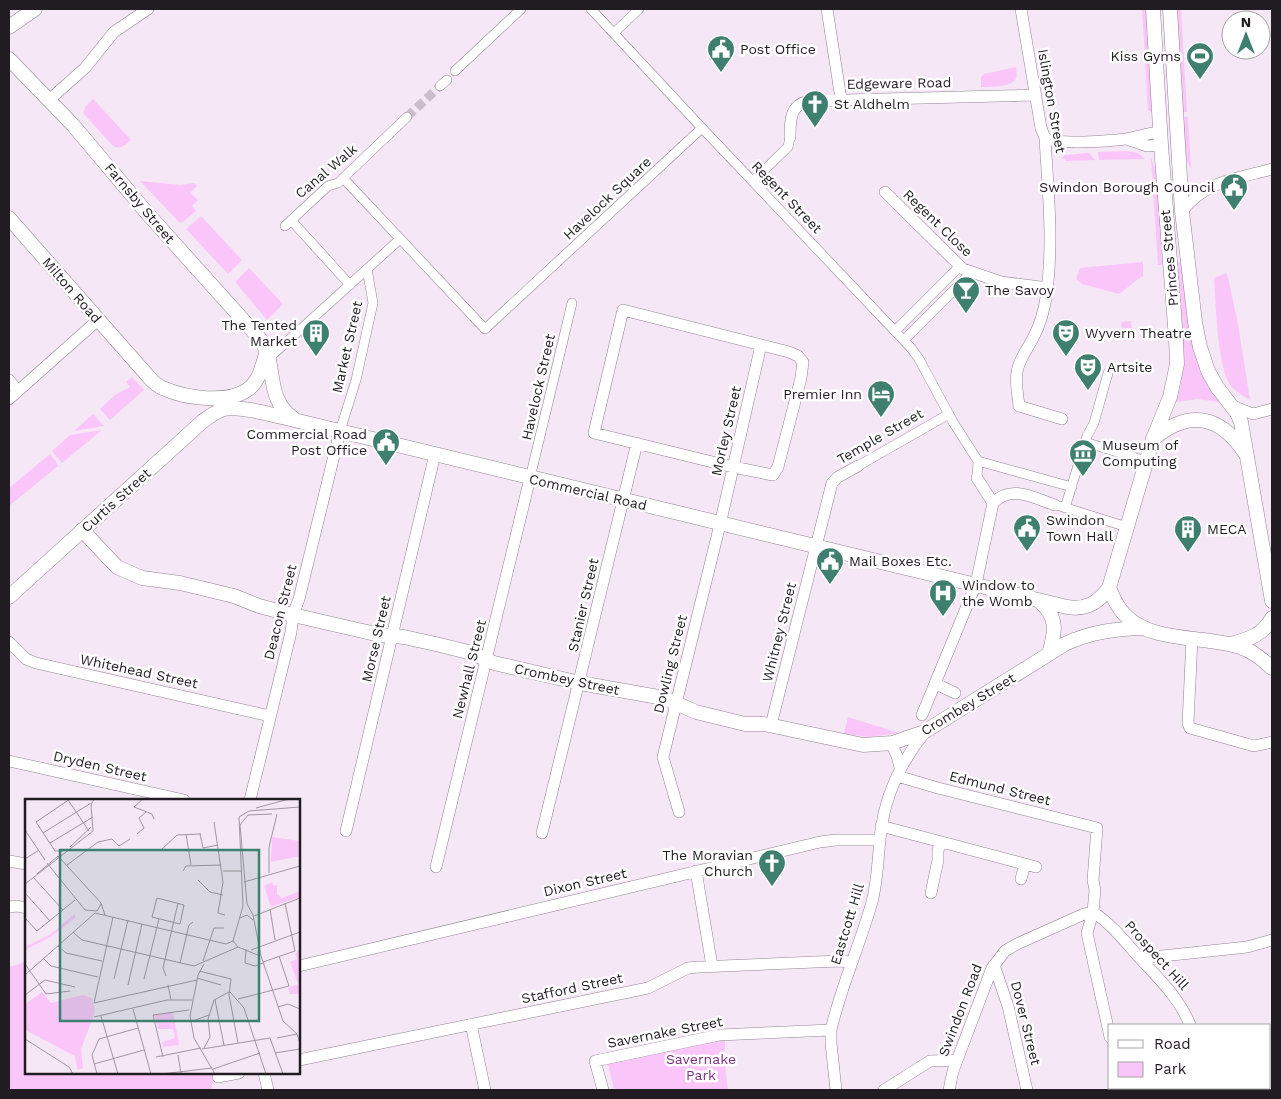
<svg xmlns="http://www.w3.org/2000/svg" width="1281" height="1099" font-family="'Work Sans',sans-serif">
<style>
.green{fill:#fac6fa}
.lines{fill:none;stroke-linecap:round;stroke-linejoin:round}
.pedestrian-tunnel{stroke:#cbbecb;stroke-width:9;stroke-dasharray:9 4.5;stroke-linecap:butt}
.pedestrian-casing{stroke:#918491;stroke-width:10}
.minor-casing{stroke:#918491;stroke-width:12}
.tertiary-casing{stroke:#918491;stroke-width:15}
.pedestrian{stroke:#fff;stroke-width:9}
.minor{stroke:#fff;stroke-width:11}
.tertiary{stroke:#fff;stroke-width:14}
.labels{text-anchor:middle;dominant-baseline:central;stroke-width:5;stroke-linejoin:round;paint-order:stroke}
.poi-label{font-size:14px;fill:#211c21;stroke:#fff;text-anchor:start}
.street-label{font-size:14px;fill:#211c21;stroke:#fff}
.park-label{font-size:14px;fill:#7c3080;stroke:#fff}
.inset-road{fill:none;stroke:#a096a0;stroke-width:1}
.view{fill:#3e7f6f;fill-opacity:0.15;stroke:#3e7f6f;stroke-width:2.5}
.inset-edge{fill:none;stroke:#211c21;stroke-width:2.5}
</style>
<rect width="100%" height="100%" fill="#f5e7f5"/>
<path class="green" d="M1142 9H1147L1153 113 1148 110Z
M1176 9H1181L1187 112H1182Z
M1016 67C1016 71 1018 77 1015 80 1011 87 988 87 981 87V77L984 74Z
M93 99 131 140C125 145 120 151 112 145L83 113 86 106Z
M1182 117H1188L1191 170 1185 155Z
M1127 151 1138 153 1145 159 1099 160 1098 152Z
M1089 153 1095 160 1065 161V159L1061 158 1065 155Z
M1151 158C1160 171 1161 245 1162 265H1158Z
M140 181 181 185 194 183 197 186 190 193 198 200 192 206 196 211 184 221 180 223Z
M201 216 242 260 228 274 186 229Z
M1143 262V277H1141L1119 294 1082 284 1076 279 1080 268Z
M1182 262C1185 282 1188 301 1191 321 1195 350 1198 378 1220 400L1219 402 1197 399 1176 402 1181 385 1183 356 1176 263Z
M249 268 283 304 267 320 236 283V281Z
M1227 273 1238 324 1250 400C1242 395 1233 390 1229 383 1217 362 1216 304 1214 278Z
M1131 321 1133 340 1124 341 1121 322Z
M132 377 144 390 110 420 100 409 115 395 130 387 126 382Z
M93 414 104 426 74 431Z
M102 430 62 463 52 451 70 435Z
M50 454 57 463 58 466 9 506V488Z
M848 717 899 733 869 737 844 734Z
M26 962V1073H215L211 1090H9V967Z
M725 1039V1066L728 1090H614L608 1064Z"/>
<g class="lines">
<path class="pedestrian-tunnel" d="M407 117 440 86"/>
<g class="pedestrian-casing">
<path id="pedestrian" d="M591 9 702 128 911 348 919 359 953 422 978 461 977 478
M614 33 639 9
M455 71 521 9
M440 86 447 80
M343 178 485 329 702 128
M753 181 788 147 790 137
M291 220 350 285
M285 226 328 186 338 183 407 117
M895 331 960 266
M904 340 972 272
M269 358 400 239
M340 431 356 380 373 303 367 269
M1085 442 1146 461
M978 461 1072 487
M858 466 949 414
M530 478 572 303
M1060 506 1127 527
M1065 508 1087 436 1094 423 1108 373"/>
</g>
<g class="minor-casing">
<path id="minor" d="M827 9 841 99
M1021 9 1041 128 1045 138C1048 191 1054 244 1046 298 1044 310 1041 322 1035 334 1030 346 1019 358 1017 372 1015 382 1018 395 1019 406L1062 419
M49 100 85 68 114 32 148 9
M790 137C790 121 790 105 808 101L1036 95
M1045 138C1058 145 1110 141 1126 139 1138 137 1148 133 1160 132
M1127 139 1147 146 1161 145
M885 192 963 269 1001 282 1048 288
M1182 211C1207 180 1236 179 1272 169
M623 310 789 352 798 356 803 362 801 378 778 467 773 475 733 467 594 433Z
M9 380 18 391
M9 399 98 320
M1233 406 1253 414 1272 409
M977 478 993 503
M1192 639 1188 723 1190 728 1254 746 1272 742
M9 642 26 659 36 663 270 716
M936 684 955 693
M922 715 976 584 993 503C1011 484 1034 498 1055 505
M771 725 832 483 838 477 858 466
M891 743 897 756 900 767
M9 761 184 800
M897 776 938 788 1097 828 1093 880 1095 890 1093 912 1087 933 1110 1037
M250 800 291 632 293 615 299 599 340 431
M679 812 663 757 722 516 761 345
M881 826 1036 867
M346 831 435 454
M542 833 637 443
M9 861 26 864
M436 867 530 478
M696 871 712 966
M1021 879 1025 864
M931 893 938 860V851L940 842
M9 907 17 906 26 908
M1093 912C1110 923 1124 940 1137 955 1157 977 1179 997 1190 1025
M1142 960 1153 957 1247 947 1272 940
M994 965 1008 1006 1027 1090
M299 966 820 842 836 840H880
M471 1024 485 1090
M299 1060 648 988 688 968 699 967 839 961 852 962
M264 1073 268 1090
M218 1077 239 1073
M1120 1088 1121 1090
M1215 1088 1216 1090
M603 1090 595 1061 719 1035 831 1030
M836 1090 831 1043V1030C841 986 860 945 872 902 878 879 878 854 881 830 886 793 902 760 926 731
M884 1090 930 1061 957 1060
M949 1090 953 1071 992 968 1005 951 1017 944 1084 914 1093 912"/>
</g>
<g class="tertiary-casing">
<path id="tertiary" d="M1170 9 1182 211 1195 322 1200 347 1208 371 1217 387 1237 413 1241 422 1272 601
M9 27 35 9
M9 59 73 125 147 213 261 340C278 367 264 398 294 419
M9 218 147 375C152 381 158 387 165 389 186 398 227 404 247 390 259 382 262 367 266 354
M1153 439C1189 409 1220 415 1245 453
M82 530 117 567 142 578 180 583 234 596 259 606 293 615 380 635 404 637 440 645 472 653 494 663 580 683 664 698 696 712 745 724H764L863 745 892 743 924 732 1065 644C1090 632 1115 629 1142 628
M1109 588C1113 597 1117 607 1124 614 1151 644 1206 635 1240 647 1253 651 1263 660 1272 668
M9 597 203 421C209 417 216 411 224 409 240 405 277 416 294 420L1067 607C1086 610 1098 603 1109 588L1153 439 1170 397 1177 364 1176 339 1161 145 1153 9
M1039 601C1059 617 1055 633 1049 654
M1231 644C1249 639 1263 635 1272 618"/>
</g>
<use href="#pedestrian" class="pedestrian"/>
<use href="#minor" class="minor"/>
<use href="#tertiary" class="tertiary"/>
</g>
<defs>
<g id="civic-pin" transform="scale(1.4375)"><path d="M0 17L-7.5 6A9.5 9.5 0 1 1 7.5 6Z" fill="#3e7f6f" stroke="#fff"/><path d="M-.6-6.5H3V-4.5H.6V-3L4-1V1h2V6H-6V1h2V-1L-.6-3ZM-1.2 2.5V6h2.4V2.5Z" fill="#fff"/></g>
<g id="stadium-pin" transform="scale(1.4375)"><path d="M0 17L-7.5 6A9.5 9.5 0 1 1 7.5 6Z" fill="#3e7f6f" stroke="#fff"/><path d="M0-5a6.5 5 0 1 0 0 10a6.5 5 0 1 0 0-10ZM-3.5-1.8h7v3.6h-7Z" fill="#fff"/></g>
<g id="church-pin" transform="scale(1.4375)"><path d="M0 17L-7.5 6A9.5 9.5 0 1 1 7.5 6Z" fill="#3e7f6f" stroke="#fff"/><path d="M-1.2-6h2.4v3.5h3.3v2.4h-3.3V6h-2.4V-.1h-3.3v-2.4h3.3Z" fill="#fff"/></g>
<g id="bar-pin" transform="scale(1.4375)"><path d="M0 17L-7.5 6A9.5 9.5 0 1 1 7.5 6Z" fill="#3e7f6f" stroke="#fff"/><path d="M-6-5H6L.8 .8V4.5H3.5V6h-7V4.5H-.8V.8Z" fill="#fff"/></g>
<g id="building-pin" transform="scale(1.4375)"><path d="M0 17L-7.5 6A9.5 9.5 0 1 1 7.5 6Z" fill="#3e7f6f" stroke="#fff"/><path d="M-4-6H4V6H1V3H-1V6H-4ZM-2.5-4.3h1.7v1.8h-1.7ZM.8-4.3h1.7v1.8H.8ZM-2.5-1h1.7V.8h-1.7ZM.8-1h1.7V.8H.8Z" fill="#fff"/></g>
<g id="theatre-pin" transform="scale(1.4375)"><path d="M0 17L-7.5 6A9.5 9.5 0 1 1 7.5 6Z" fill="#3e7f6f" stroke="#fff"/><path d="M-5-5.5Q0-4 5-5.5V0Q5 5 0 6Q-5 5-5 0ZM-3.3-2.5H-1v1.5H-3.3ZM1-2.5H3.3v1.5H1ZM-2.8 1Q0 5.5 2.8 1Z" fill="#fff"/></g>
<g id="hotel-pin" transform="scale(1.4375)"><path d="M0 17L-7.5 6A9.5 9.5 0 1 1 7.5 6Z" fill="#3e7f6f" stroke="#fff"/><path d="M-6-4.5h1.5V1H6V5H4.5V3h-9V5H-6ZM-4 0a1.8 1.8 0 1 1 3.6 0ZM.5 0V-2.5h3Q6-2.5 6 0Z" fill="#fff"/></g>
<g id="museum-pin" transform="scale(1.4375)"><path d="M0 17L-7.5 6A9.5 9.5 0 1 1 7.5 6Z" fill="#3e7f6f" stroke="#fff"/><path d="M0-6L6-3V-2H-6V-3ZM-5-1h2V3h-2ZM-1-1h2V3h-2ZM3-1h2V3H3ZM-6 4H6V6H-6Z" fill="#fff"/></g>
<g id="hospital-pin" transform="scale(1.4375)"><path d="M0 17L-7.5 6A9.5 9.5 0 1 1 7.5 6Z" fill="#3e7f6f" stroke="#fff"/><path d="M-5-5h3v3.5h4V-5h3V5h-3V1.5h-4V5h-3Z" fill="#fff"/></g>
</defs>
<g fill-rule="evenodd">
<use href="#civic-pin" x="721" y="49"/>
<use href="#stadium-pin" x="1200" y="56"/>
<use href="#church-pin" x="815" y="104"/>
<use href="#civic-pin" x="1234" y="187"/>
<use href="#bar-pin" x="966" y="290"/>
<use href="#building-pin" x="316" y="333"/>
<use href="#theatre-pin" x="1066" y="333"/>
<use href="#theatre-pin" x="1088" y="367"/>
<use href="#hotel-pin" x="881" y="394"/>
<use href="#civic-pin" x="386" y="442"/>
<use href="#museum-pin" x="1083" y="453"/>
<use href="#civic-pin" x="1027" y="528"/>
<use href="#building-pin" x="1188" y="529"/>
<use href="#civic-pin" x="830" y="561"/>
<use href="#hospital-pin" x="943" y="593"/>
<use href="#church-pin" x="772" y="863"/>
</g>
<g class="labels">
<g class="poi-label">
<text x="740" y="49">Post Office</text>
<text x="1181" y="56" text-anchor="end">Kiss Gyms</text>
<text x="834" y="104">St Aldhelm</text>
<text x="1215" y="187" text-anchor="end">Swindon Borough Council</text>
<text x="985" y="290">The Savoy</text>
<text x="297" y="325" text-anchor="end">The Tented<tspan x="297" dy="16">Market</tspan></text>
<text x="1085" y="333">Wyvern Theatre</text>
<text x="1107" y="367">Artsite</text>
<text x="862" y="394" text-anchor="end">Premier Inn</text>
<text x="367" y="434" text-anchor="end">Commercial Road<tspan x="367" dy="16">Post Office</tspan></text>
<text x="1102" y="445">Museum of<tspan x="1102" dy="16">Computing</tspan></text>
<text x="1046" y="520">Swindon<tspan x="1046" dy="16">Town Hall</tspan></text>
<text x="1207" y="529">MECA</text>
<text x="849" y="561">Mail Boxes Etc.</text>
<text x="962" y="585">Window to<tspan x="962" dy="16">the Womb</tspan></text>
<text x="753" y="855" text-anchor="end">The Moravian<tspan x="753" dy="16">Church</tspan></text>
</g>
<g class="street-label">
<text transform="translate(899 83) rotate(-1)">Edgeware Road</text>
<text transform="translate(1052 101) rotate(80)">Islington Street</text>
<text transform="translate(326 171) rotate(-40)">Canal Walk</text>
<text transform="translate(787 197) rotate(46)">Regent Street</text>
<text transform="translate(607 198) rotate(-43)">Havelock Square</text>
<text transform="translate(140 203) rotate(50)">Farnsby Street</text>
<text transform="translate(938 223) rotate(44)">Regent Close</text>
<text transform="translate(1169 258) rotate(-95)">Princes Street</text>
<text transform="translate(72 290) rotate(49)">Milton Road</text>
<text transform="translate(347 347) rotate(-77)">Market Street</text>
<text transform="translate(538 387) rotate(-77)">Havelock Street</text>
<text transform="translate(726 431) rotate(-77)">Morley Street</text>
<text transform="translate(880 436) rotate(-30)">Temple Street</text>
<text transform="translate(588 492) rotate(13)">Commercial Road</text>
<text transform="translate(116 500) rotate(-42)">Curtis Street</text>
<text transform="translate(583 605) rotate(-77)">Stanier Street</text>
<text transform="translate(280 612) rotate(-76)">Deacon Street</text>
<text transform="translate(779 632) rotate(-76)">Whitney Street</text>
<text transform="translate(376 639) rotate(-77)">Morse Street</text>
<text transform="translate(670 664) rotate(-76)">Dowling Street</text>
<text transform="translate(469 669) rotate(-76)">Newhall Street</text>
<text transform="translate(139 671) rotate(12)">Whitehead Street</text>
<text transform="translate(567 679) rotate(12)">Crombey Street</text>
<text transform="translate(968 704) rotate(-31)">Crombey Street</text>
<text transform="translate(100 766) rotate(13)">Dryden Street</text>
<text transform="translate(1000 788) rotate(14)">Edmund Street</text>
<text transform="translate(585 882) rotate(-13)">Dixon Street</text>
<text transform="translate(847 924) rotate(-73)">Eastcott Hill</text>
<text transform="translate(1157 955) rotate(48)">Prospect Hill</text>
<text transform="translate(572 988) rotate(-12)">Stafford Street</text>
<text transform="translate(960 1010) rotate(-69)">Swindon Road</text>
<text transform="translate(1026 1023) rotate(76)">Dover Street</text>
<text transform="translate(665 1032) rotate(-11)">Savernake Street</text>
</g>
<g class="park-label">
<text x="701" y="1059">Savernake<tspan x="701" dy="16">Park</tspan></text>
</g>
</g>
<g transform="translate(25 799)">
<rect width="275" height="275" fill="#f5e7f5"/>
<path d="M247 38 275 42V57L246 63ZM247 83 249 87 252 86V95L257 99 275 92V98L246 108 239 87ZM49 115 51 118 27 137 0 151V148L26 135ZM275 150V195H265L263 189 273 185 265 163 272 160 270 155ZM17 193 26 204 57 196 67 199 70 213 56 250 58 269 52 271 50 257 0 231V205ZM148 213 154 246 138 248 137 243 150 239 148 230H133L130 216Z" fill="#fac6fa"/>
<path class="inset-road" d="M118 0 109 8 127 15 129 20M43 1 64 32M231 9 264 0M223 16 215 26 222 105 228 116 236 157 258 222 272 235 275 244M223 16 247 15M189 23 198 83 193 114 200 116M0 31 20 61M18 34 66 4M112 35 119 29 114 19 121 13M161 35 166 66M175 35 178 49 193 46M25 44 68 18M45 48 66 28M136 51 152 36 176 35M38 52H30L11 23 45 0M33 57 76 104 80 116M0 60 14 51M22 64 60 111 72 112 76 105M42 66 73 43 87 40 94 47 105 40M158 72 161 67 196 66M198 72H217M244 74V48L252 15M12 75 33 57M8 78 38 111M173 81 185 93 198 96M219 83 275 67M0 85 68 32 66 6 69 0M0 94 25 122M132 99 159 106 155 125 127 118ZM245 110 250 141M229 117 275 99M88 118 69 204 172 181M0 119 12 132 50 101M215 119 222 116 228 121M48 133 57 141 169 167 213 148M208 142 218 107 214 18 224 12 275 8M208 142 213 148 235 157M33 147 41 154 77 162M221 150 220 164 230 167 238 164M226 151 275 133M19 160 26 167 73 178M178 162 189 129H199M238 163 270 152 260 104M155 164 164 126 168 123M0 165 21 195 45 192M179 165 173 176 165 217 169 239 190 275M174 172 206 180 204 196 213 244M0 176 70 114 201 145 208 142M141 177 138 169 153 104M172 179 196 186M89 180 103 121M119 180 134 120M103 186 117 125M143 186 146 201M205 193 219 209 241 275M0 196 20 181 50 188M213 200 264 187 254 157M190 201 199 246M253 208 263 205 275 210M108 210 126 275M76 217 93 275M69 218 142 201H167M165 223 184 216M252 239 272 235M0 240 44 268 48 275M179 249 185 238 183 220 189 201 204 193M177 250 245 239 258 275M250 254 275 250M153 256 156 275M131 258 176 249M138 258 128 216 164 211M69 265 119 251M188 270 235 254M72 275 67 256 74 240 113 229M137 275 187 269"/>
<path class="view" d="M35 51H234V222H35Z"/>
<rect width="275" height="275" class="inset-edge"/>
</g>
<rect width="1281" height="1099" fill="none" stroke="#211c21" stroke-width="20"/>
<rect x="1108" y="1024" width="162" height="65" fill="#ffffff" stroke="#a6a4a6"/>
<rect x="1118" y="1040" width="25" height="8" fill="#ffffff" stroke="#a6a4a6"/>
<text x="1154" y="1049" font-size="15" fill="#211c21">Road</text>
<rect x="1118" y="1062" width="25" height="15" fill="#fac6fa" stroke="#a6a4a6"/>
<text x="1154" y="1074" font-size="15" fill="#211c21">Park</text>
<g transform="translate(1246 35)"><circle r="24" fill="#ffffff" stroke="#a6a4a6"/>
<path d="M0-4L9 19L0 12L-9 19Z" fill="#3e7f6f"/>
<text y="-8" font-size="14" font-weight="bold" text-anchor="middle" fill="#211c21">N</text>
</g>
</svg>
